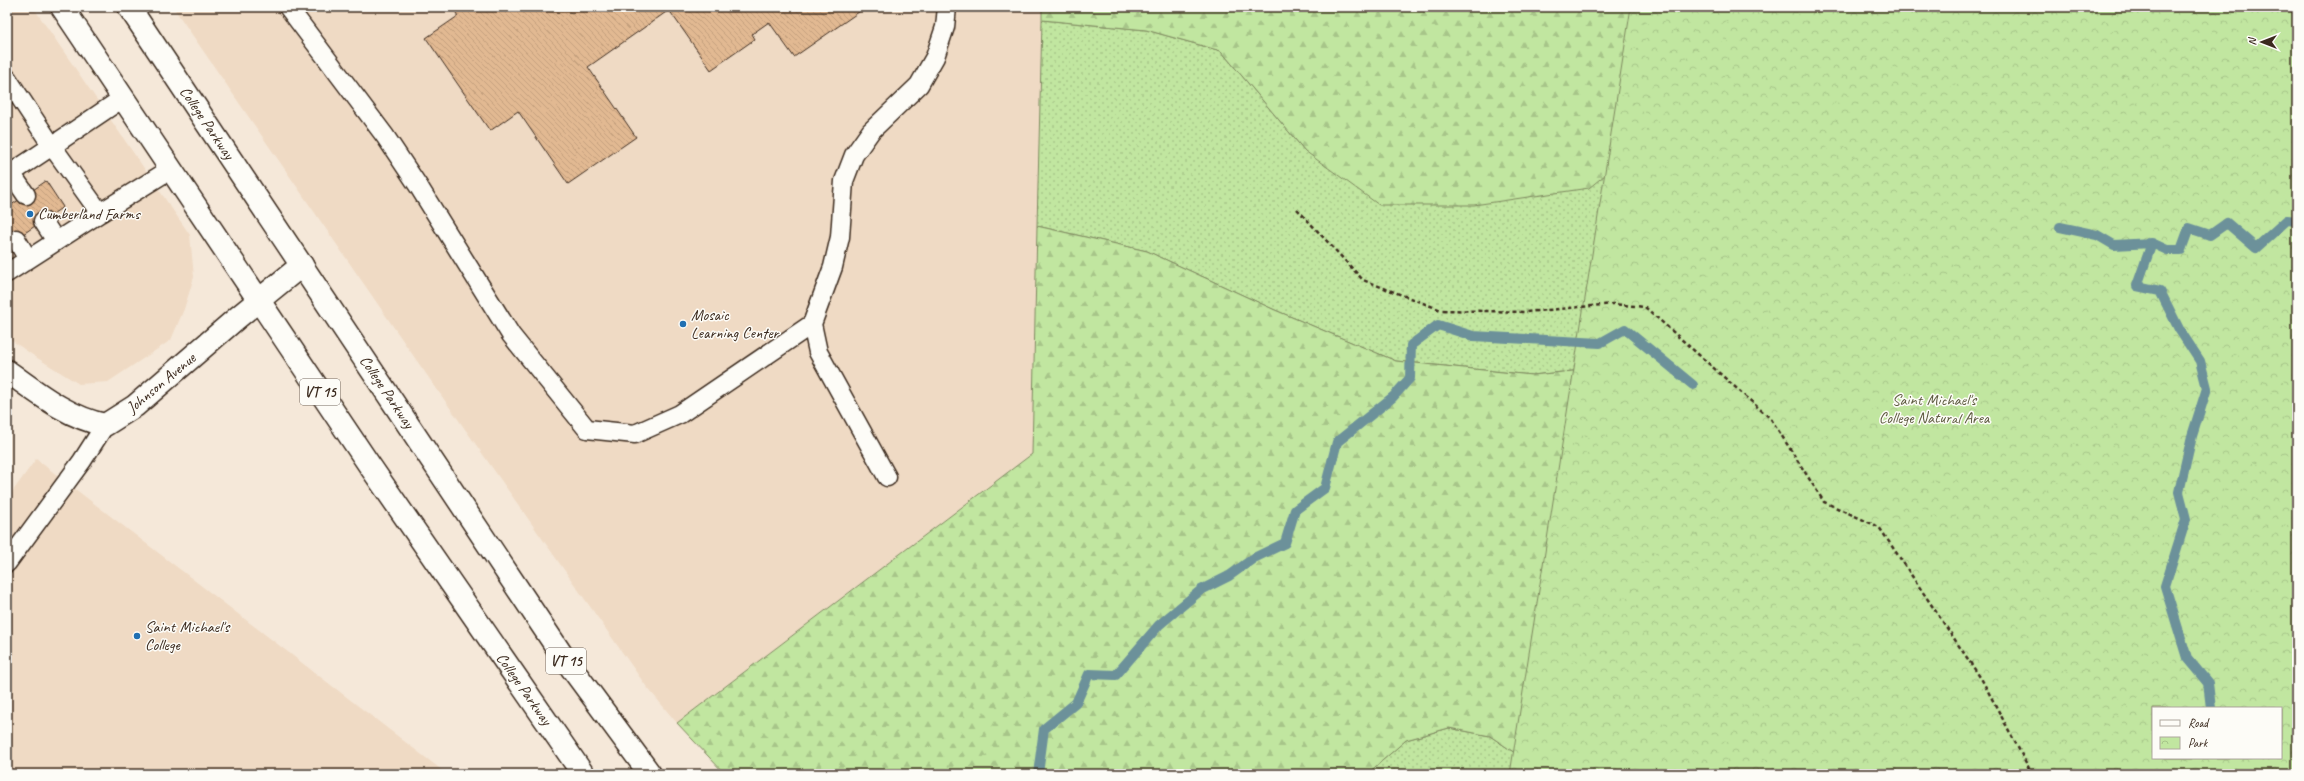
<svg xmlns="http://www.w3.org/2000/svg" width="2304" height="781" font-family="Caveat,sans-serif">
<style>
.built{fill:#efdac4}
.grass{fill:url(#grass-dots);stroke:#7e885f}
.forest{fill:url(#forest-firs);stroke:#7e885f;fill-rule:evenodd}
.park{fill:url(#park-crowns);stroke:#7e885f;fill-rule:evenodd}
.lines{fill:none;stroke-linecap:round;stroke-linejoin:round}
.stream{stroke:#6c919a;stroke-width:10}
.building{fill:url(#building-back-hatch);stroke:#3b2a1e}
.lane-casing{stroke:#3b2a1e;stroke-width:21}
.secondary-casing{stroke:#3b2a1e;stroke-width:25}
.primary-casing{stroke:#3b2a1e;stroke-width:25}
.path{stroke:#3b2a1e;stroke-width:2.5;stroke-dasharray:4 3;stroke-linecap:butt}
.lane{stroke:#fdfcf7;stroke-width:18}
.secondary{stroke:#fdfcf7;stroke-width:22}
.primary{stroke:#fdfcf7;stroke-width:22}
.poi-dot{fill:#1f6fb2;stroke:#fdfcf7;stroke-width:1.5}
.labels{text-anchor:middle;dominant-baseline:central;stroke-width:3;stroke-linejoin:round;paint-order:stroke}
.shield{fill:#fdfcf7;stroke:#75695f;stroke-width:1}
.shield-label{font-size:15px;font-weight:bold;fill:#3b2a1e}
.street-label{font-size:16px;fill:#3b2a1e;stroke:#fdfcf7}
.poi-label{font-size:16px;fill:#3b2a1e;stroke:#fdfcf7;text-anchor:start}
.park-label{font-size:16px;fill:#5c593e;stroke:#fdfcf7}
</style>
<defs>
<pattern id="grass-dots" width="8" height="8" patternUnits="userSpaceOnUse"><rect width="8" height="8" fill="#c1e6a0"/><path d="M2 2h.1M6 6h.1" fill="none" stroke="#a7c589" stroke-width="1.8" stroke-linecap="round"/></pattern>
<pattern id="forest-firs" width="22" height="20" patternUnits="userSpaceOnUse"><rect width="22" height="20" fill="#c1e6a0"/><path d="M5 1l3.5 6h-7zM16 11l3.5 6h-7z" fill="#a7c589"/></pattern>
<pattern id="park-crowns" width="20" height="18" patternUnits="userSpaceOnUse"><rect width="20" height="18" fill="#c1e6a0"/><path d="M2 6a3 3 0 1 1 6 0M12 15a3 3 0 1 1 6 0" fill="none" stroke="#a7c589"/></pattern>
<pattern id="building-back-hatch" width="6" height="6" patternUnits="userSpaceOnUse"><rect width="6" height="6" fill="#e2b992"/><path d="M-1 5l2 2M0 0l6 6M5-1l2 2" fill="none" stroke="#c39f7d"/></pattern>
</defs>
<rect width="100%" height="100%" fill="#f5e8d9"/>
<filter id="ink" filterUnits="userSpaceOnUse"><feTurbulence type="fractalNoise" baseFrequency=".025" numOctaves="2"/><feDisplacementMap in="SourceGraphic" scale="8" xChannelSelector="R" yChannelSelector="G"/><feConvolveMatrix kernelMatrix="1 2 1 2 8 2 1 2 1" color-interpolation-filters="sRGB"/></filter>
<g filter="url(#ink)">
<path class="built" d="M7 7H33L190 235 194 277 184 309 171 340 108 382 79 384 31 354 7 337Z
M173 7H1042L1032 454 677 723 646 686 417 361Z
M36 459 447 774H7V499Z"/>
<path class="grass" d="M2261 7 1676 361 1532 375 1396 361 1275 310 1147 251 1037 226 1042 20 1146 30 1221 51 1305 151 1669 123Z
M1449 728 1490 736 1546 774H1367L1406 740Z"/>
<path class="forest" d="M1042 7H1672L1669 123 1589 188 1474 205H1379L1305 151 1221 51 1146 30 1042 20Z
M1037 226 1147 251 1275 310 1396 361 1532 375 1676 361 2297 574V774H1546L1490 736 1449 728 1406 740 1367 774H725L677 723 1032 454ZM2153 708H2281V758H2153Z"/>
<path class="park" d="M1631 7H2297V774H1510ZM2153 708H2281V758H2153Z"/>
<g class="lines">
<path class="stream" d="M2060 227 2097 235 2114 245 2152 243 2167 250H2181L2189 228 2210 235 2227 223 2256 248 2287 220 2297 221
M2152 243 2137 286 2160 291 2179 329 2200 361 2207 388 2192 436 2179 492 2186 519 2165 586 2187 658 2208 683 2211 708
M1038 774 1044 729 1076 703 1089 674 1116 675 1159 625 1201 590 1229 576 1254 558 1285 543 1295 510 1325 488 1337 442 1393 397 1410 378 1411 345 1438 325 1473 336 1600 343 1625 329 1693 385"/>
</g>
<path class="building" d="M452 7H866L794 57 769 22 752 34 755 39 711 70 669 10 588 67 636 137 568 184 518 111 490 131 426 38 458 16Z
M46 181 63 207 7 245V208Z"/>
<g class="lines">
<g class="lane-casing">
<path id="lane" d="M288 7 385 136 419 187 511 335 587 429 635 434 680 414 812 324
M7 78 52 146 7 176
M123 98 52 146 100 213 171 169
M11 173 26 195
M43 221 56 241
M16 239 28 259
M7 273 100 213
M887 477 818 352 812 324 833 267 840 237 844 181 854 155 871 131 919 85 935 57 945 27 947 7
M7 563 82 461 105 425"/>
</g>
<g class="secondary-casing">
<path id="secondary" d="M7 371C38 393 67 417 105 425L135 406 237 318 302 265"/>
</g>
<g class="primary-casing">
<path id="primary" d="M62 7 370 466 583 774
M129 7 562 655 650 774"/>
</g>
<path class="path" d="M1297 209 1363 280 1441 310 1526 312 1613 304 1645 307 1771 419 1824 502 1879 527 1982 680 2032 774"/>
<use href="#lane" class="lane"/>
<use href="#secondary" class="secondary"/>
<use href="#primary" class="primary"/>
</g>
</g>
<g class="poi-dot">
<circle cx="30" cy="214" r="4"/>
<circle cx="683" cy="324" r="4"/>
<circle cx="137" cy="636" r="4"/>
</g>
<g class="labels">
<g class="shield">
<rect x="300" y="379" width="40" height="26" rx="3"/>
<rect x="546" y="648" width="40" height="26" rx="3"/>
</g>
<g class="shield-label">
<text x="320" y="392">VT 15</text>
<text x="566" y="661">VT 15</text>
</g>
<g class="street-label">
<text transform="translate(207 123) rotate(56)">College Parkway</text>
<text transform="translate(161 383) rotate(-40)">Johnson Avenue</text>
<text transform="translate(387 392) rotate(56)">College Parkway</text>
<text transform="translate(524 689) rotate(55)">College Parkway</text>
</g>
<g class="poi-label">
<text x="38" y="214">Cumberland Farms</text>
<text x="691" y="315">Mosaic<tspan x="691" dy="18">Learning Center</tspan></text>
<text x="145" y="627">Saint Michael's<tspan x="145" dy="18">College</tspan></text>
</g>
<g class="park-label">
<text x="1934" y="400">Saint Michael's<tspan x="1934" dy="18">College Natural Area</tspan></text>
</g>
</g>
<rect width="2304" height="781" fill="none" stroke="#fdfcf7" stroke-width="24"/>
<rect x="12" y="12" width="2280" height="757" fill="none" stroke="#3b2a1e" stroke-width="1.5" filter="url(#ink)"/>
<rect x="2152" y="707" width="130" height="52" fill="#fdfcf7" stroke="#afa8a0"/>
<rect x="2160" y="720" width="20" height="6" fill="#fdfcf7" stroke="#afa8a0"/>
<text x="2188" y="727" font-size="12" fill="#3b2a1e">Road</text>
<rect x="2160" y="737" width="20" height="12" fill="url(#park-crowns)" stroke="#afa8a0"/>
<text x="2188" y="747" font-size="12" fill="#3b2a1e">Park</text>
<g transform="translate(2262 42) rotate(270)" stroke="#fdfcf7" stroke-width="3" paint-order="stroke">
<path d="M0-3L7 15L0 10L-7 15Z" fill="#3b2a1e"/>
<text y="-6" font-size="11" font-weight="bold" text-anchor="middle" fill="#3b2a1e">N</text>
</g>
</svg>
